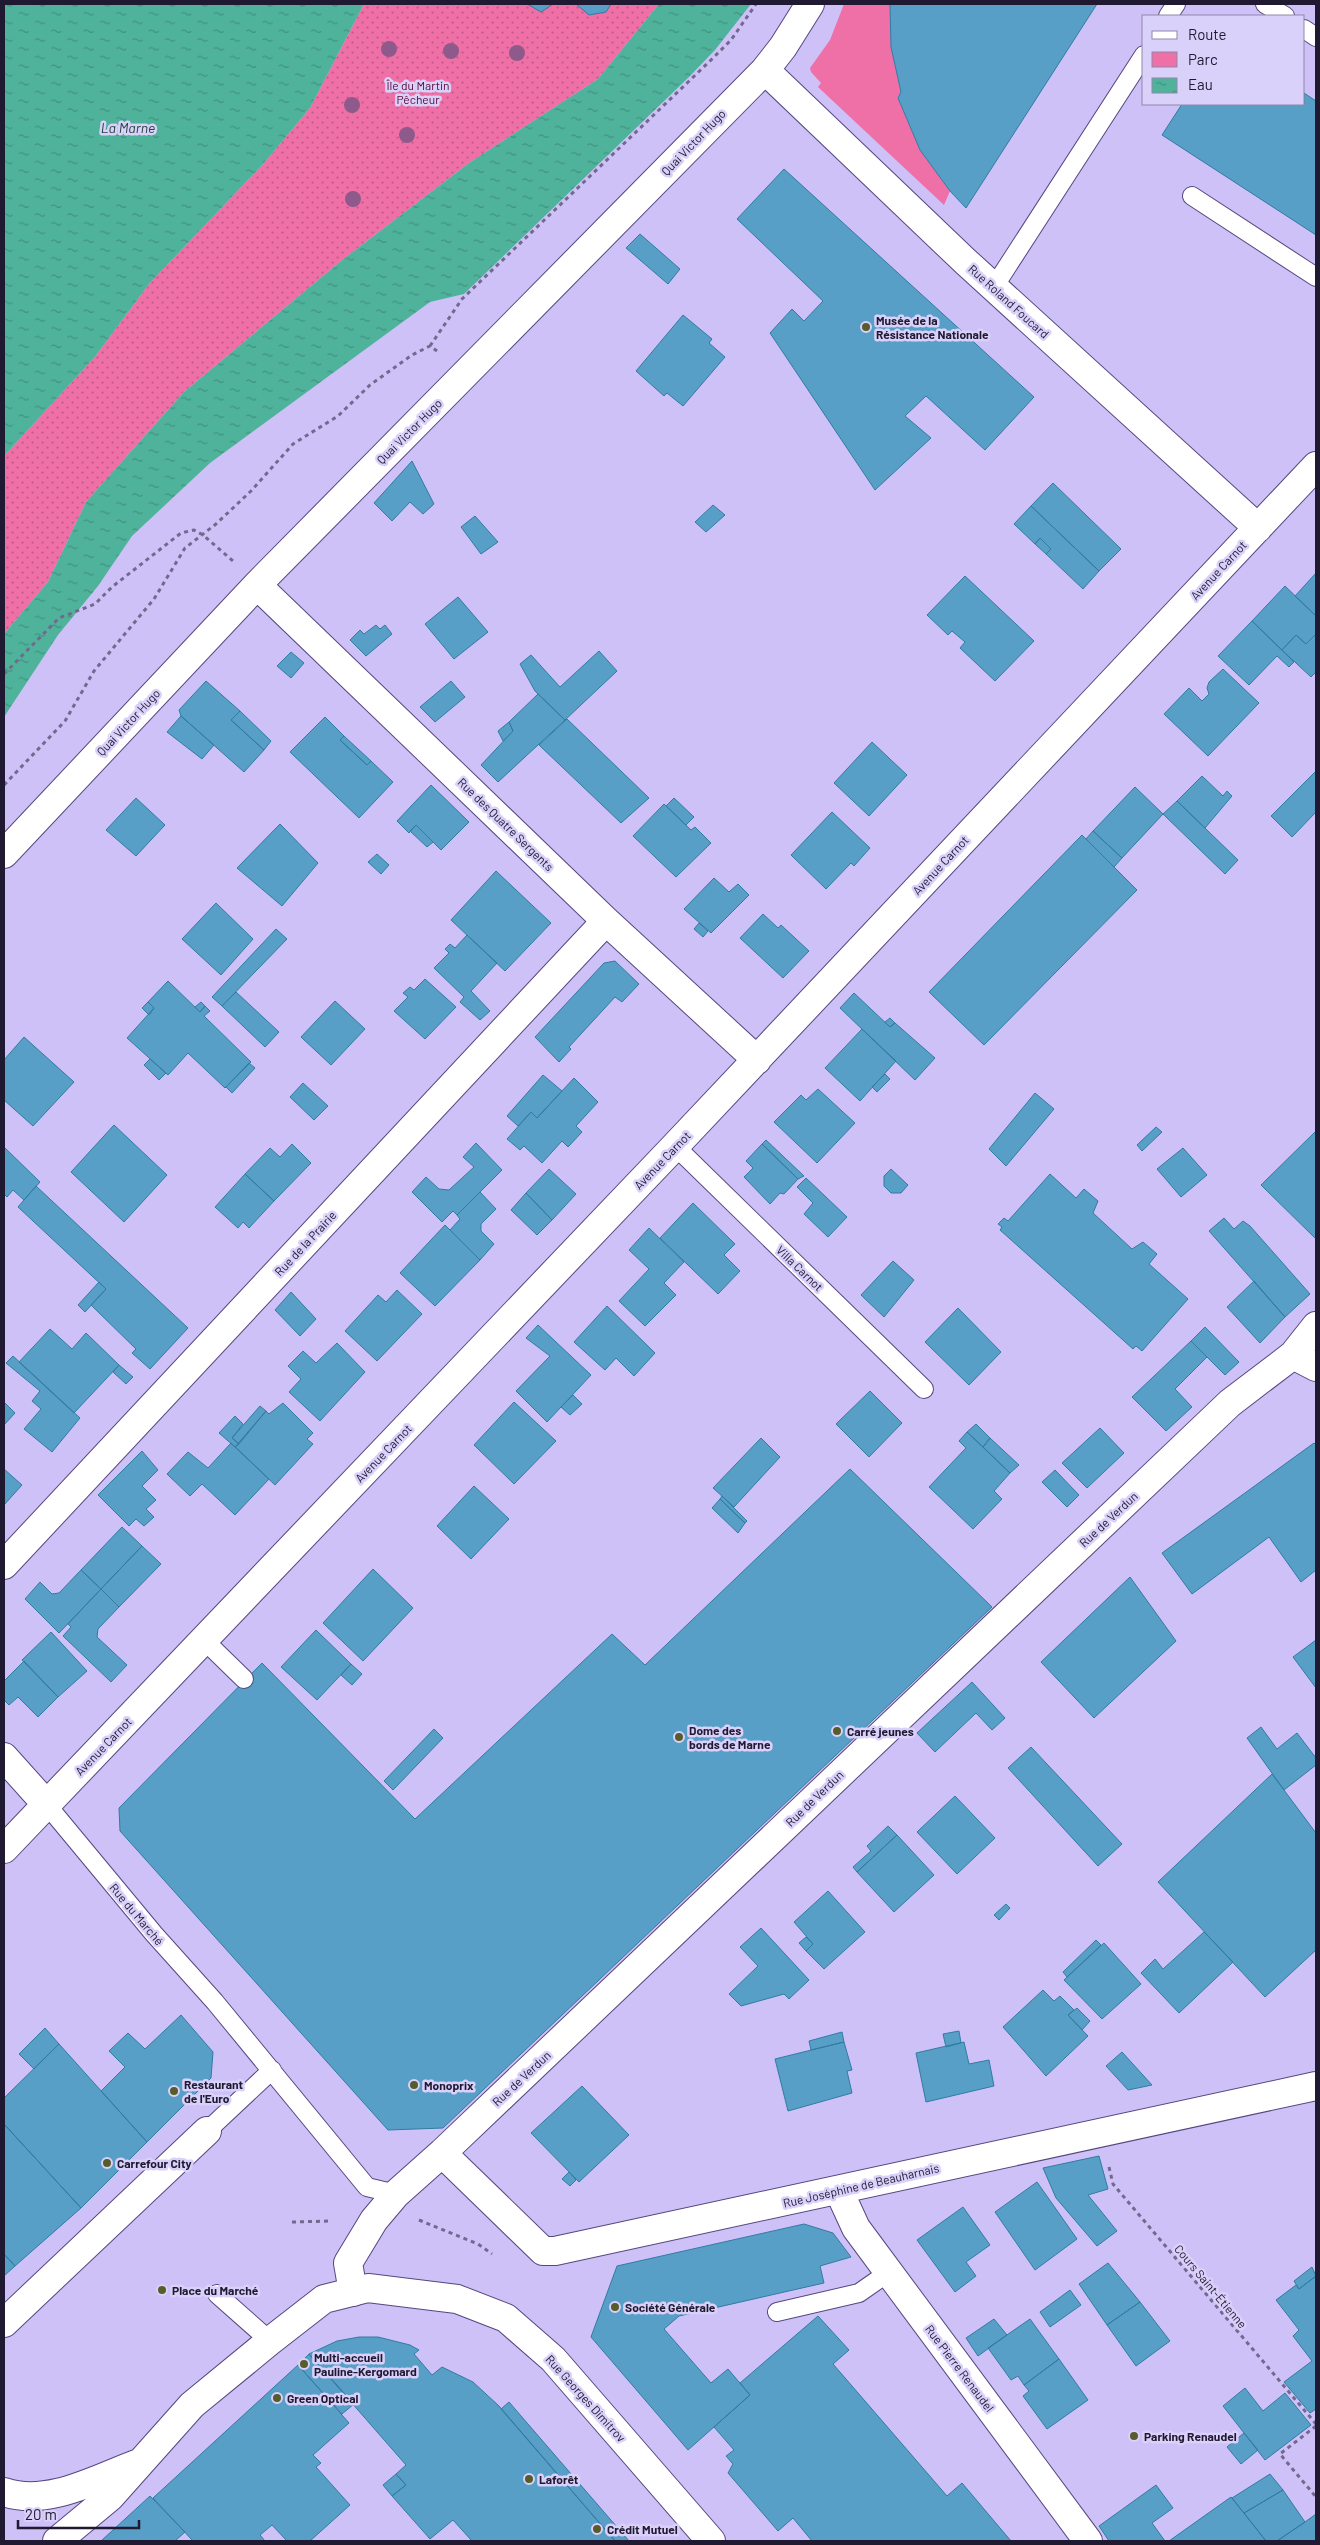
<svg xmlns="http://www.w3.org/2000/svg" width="1320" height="2545" font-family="Barlow,sans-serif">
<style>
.green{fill:#ef70a7}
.garden{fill:url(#garden-dots)}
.water{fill:url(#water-ripples)}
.building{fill:#589fc7;stroke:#327ba1}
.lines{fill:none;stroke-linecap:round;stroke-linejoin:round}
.lane-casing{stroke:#574780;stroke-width:20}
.street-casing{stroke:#574780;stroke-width:30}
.secondary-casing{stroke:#574780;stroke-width:30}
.path{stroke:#72698f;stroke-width:3;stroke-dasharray:4 4;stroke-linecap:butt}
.lane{stroke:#fff;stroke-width:18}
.street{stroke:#fff;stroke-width:28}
.secondary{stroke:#fff;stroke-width:28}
.tree{fill:#8d5a8b}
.poi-dot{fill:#565c2a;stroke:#d9d1f9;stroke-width:2}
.labels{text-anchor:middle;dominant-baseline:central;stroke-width:5;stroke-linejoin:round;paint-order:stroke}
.park-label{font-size:12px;fill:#580532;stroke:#d9d1f9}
.street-label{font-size:12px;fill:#1f1931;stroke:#d9d1f9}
.poi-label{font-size:12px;font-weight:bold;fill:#1f1931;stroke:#d9d1f9;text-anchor:start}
.water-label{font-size:14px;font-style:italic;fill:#23423a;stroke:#d9d1f9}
</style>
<defs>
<pattern id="garden-dots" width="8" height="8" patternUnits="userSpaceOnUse" patternTransform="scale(1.25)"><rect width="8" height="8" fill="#ef70a7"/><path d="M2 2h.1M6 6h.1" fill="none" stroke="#c15b89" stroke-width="1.8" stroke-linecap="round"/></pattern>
<pattern id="water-ripples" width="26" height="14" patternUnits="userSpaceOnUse" patternTransform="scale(1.25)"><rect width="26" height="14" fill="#4fb39b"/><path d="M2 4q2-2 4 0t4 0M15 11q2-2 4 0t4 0" fill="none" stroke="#41917f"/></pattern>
</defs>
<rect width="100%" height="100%" fill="#cdc1f7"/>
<path class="green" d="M844 4H890L891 47 901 92 898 98 920 150 950 191 944 205 818 87 821 83 811 72 810 68 830 40Z"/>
<path class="garden" d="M364 4H659L598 79 469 163 341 261 184 392 86 502 48 582 4 634V456L94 358 149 284 265 162 310 108Z"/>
<path class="water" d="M4 4H364L310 108 265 162 149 284 94 358 4 456Z
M659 4H751L715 50 689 77 464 294 430 302 210 463 132 536 98 586 58 635 4 717V634L48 582 86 502 184 392 341 261 469 163 598 79Z"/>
<path class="building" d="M527 4H553L541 12Z
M576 4H611L606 12 589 15Z
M890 4H1097L966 208 950 191 920 150 898 98 901 92 891 47Z
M1304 93 1316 101V235L1162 135 1182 104H1304Z
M784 169 1034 397 985 450 926 396 905 416 931 438 875 490 770 333 792 309 804 321 823 301 737 219Z
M640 234 680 269 668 284 626 248Z
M683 315 712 339 709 343 725 357 683 406 667 393 664 396 636 371Z
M412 461 434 504 423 514 410 502 392 521 374 503Z
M1053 483 1121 549 1099 571 1031 506Z
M713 505 725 515 706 532 695 522Z
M1031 506 1099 571 1083 589 1046 554 1051 549 1040 538 1035 544 1014 524Z
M475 516 498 542 481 554 461 527Z
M1040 538 1051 549 1046 554 1035 544Z
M1316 573V616L1295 596Z
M965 576 1034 641 995 681 960 648 965 642 952 631 948 635 927 615Z
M1285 586 1316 616V634L1306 644 1296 635 1282 650 1252 621Z
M458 597 488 632 454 659 425 624Z
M1252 621 1294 662 1289 667 1277 656 1249 685 1218 656Z
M376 625 380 629 385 625 392 634 366 656 350 640 360 630 364 634Z
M1316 634V672L1311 677 1282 650 1296 635 1306 644Z
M599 651 617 671 565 720 535 691 520 664 531 655 560 687Z
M291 652 304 663 291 678 277 666Z
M1223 669 1259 703 1208 756 1164 714 1189 688 1202 701 1209 694 1207 688 1209 682Z
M206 681 240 711 231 720 264 750 244 772 181 716 179 710Z
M451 681 465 697 435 722 420 707Z
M538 694 565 720 498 782 481 765 513 731 509 722Z
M240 711 271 741 264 750 231 720Z
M181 716 214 745 202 759 167 732Z
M325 717 344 736 340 740 367 765 371 761 393 782 359 818 290 752Z
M567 719 649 798 621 823 539 745Z
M509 722 513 731 503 741 498 731Z
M344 736 371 761 367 765 340 740Z
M872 742 907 775 869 816 834 783Z
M1316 771V812L1292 837 1271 816Z
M1202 776 1223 796 1227 791 1232 796 1205 828 1177 801Z
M431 785 469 822 441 850 416 825 409 833 397 821Z
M1135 787 1163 814 1122 858 1093 831Z
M136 798 165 825 136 856 106 830Z
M674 798 694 817 686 825 666 806Z
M1177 801 1238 860 1225 874 1163 814Z
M664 804 691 830 695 827 711 843 676 877 633 836Z
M832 812 870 848 854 866 851 863 826 889 791 855Z
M280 824 318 863 282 906 237 868Z
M416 825 433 842 427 847 410 831Z
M1093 831 1122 858 1114 867 1086 839Z
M1082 835 1137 890 984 1045 929 992Z
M377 854 389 865 381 874 368 862Z
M496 871 551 923 505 971 451 920Z
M714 878 729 892 738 884 749 895 711 933 684 909Z
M216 903 253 939 221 975 182 939Z
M763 914 778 928 781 925 809 951 783 978 740 938Z
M699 923 708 931 703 937 694 929Z
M276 929 287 939 222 1006 212 997Z
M467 935 497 963 471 991 490 1011 480 1020 460 1002 464 997 434 968 449 953 445 949 450 944 455 948Z
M615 961 639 984 622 1002 615 997 569 1047 571 1049 559 1062 535 1037 604 963Z
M425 979 456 1007 425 1039 394 1011 408 997 403 993 410 987 414 990Z
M168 981 200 1012 205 1006 210 1011 204 1016 251 1062 225 1088 188 1053 168 1075 127 1038 154 1008 148 1002Z
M236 992 279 1032 265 1047 222 1006Z
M854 993 890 1027 895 1023 935 1058 915 1080 840 1008Z
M335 1001 365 1029 331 1065 301 1037Z
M148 1002 154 1008 149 1015 142 1008Z
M201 1002 205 1006 200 1012 195 1007Z
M890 1018 895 1023 890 1027 885 1022Z
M862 1029 896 1061 860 1101 825 1068Z
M24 1037 74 1082 33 1126 4 1100V1060Z
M150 1059 166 1073 159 1080 144 1065Z
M249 1063 255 1068 232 1093 226 1087Z
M885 1074 890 1079 877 1092 872 1087Z
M543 1075 562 1091 537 1118 531 1112 518 1126 507 1116Z
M574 1078 598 1102 576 1126 582 1132 568 1147 562 1141 542 1163 524 1146 520 1150 507 1139 531 1112 537 1118Z
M303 1083 328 1106 314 1120 290 1097Z
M818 1089 855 1123 817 1163 774 1122 801 1095 806 1100Z
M1035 1093 1054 1109 1006 1166 989 1149Z
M114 1125 167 1175 124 1222 71 1172Z
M1156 1127 1162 1132 1142 1151 1137 1145Z
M1316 1131V1239L1261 1185Z
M766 1140 804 1176 798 1179 762 1144Z
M476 1143 502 1170 457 1215 453 1211 442 1222 412 1192 426 1177 439 1189 449 1190 474 1167 463 1157Z
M292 1144 311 1163 274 1201 245 1174 270 1148 280 1157Z
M762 1144 798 1179 784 1194 780 1193 770 1204 744 1177 753 1168 746 1161Z
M4 1147 40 1182 24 1200 13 1190 7 1197 4 1194Z
M1183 1148 1207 1175 1181 1197 1157 1169Z
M549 1169 576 1194 552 1220 526 1193Z
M891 1169 908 1185 901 1193H891L884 1186V1176Z
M245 1174 274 1201 249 1228 243 1222 238 1228 215 1207Z
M1050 1174 1076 1198 1084 1189 1098 1201 1093 1213 1132 1249 1143 1242 1157 1254 1149 1264 1188 1299 1142 1351 1136 1346 1133 1349 1000 1230 1002 1227 998 1224 1004 1218 1008 1221Z
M806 1178 847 1217 828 1237 804 1214 813 1203 797 1187Z
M36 1186 188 1328 150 1369 132 1353 136 1349 91 1305 106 1289 18 1207Z
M480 1192 496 1209 481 1224V1231L494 1244 480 1260 450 1230 460 1219 457 1215Z
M526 1193 552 1220 537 1235 511 1210Z
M693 1203 735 1244 724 1255 740 1271 718 1294 660 1238Z
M1224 1218 1234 1229 1243 1221 1250 1226 1310 1294 1285 1317 1209 1231Z
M445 1225 480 1260 435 1306 400 1273Z
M649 1228 684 1262 664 1283 676 1295 645 1326 619 1301 649 1269 629 1250Z
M893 1261 914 1280 884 1317 861 1295Z
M1254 1281 1285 1317 1260 1343 1227 1307Z
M99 1282 106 1289 85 1312 78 1305Z
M397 1290 422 1314 377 1361 345 1331 378 1295 386 1302Z
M291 1292 316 1319 300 1336 275 1310Z
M607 1306 655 1353 634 1376 616 1358 605 1370 574 1342Z
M958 1308 1001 1352 969 1385 925 1342Z
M538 1325 591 1375 547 1422 516 1391 550 1356 526 1338Z
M1205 1327 1239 1362 1225 1375 1191 1341Z
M50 1329 72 1349 86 1333 119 1365 74 1413 19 1362Z
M1191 1341 1207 1357 1175 1389 1192 1407 1166 1431 1132 1397Z
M337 1343 365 1372 320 1421 289 1392 301 1379 288 1366 303 1351 316 1363Z
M13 1356 80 1418 52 1452 24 1429 41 1409 32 1401 40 1391 6 1363Z
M119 1365 133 1377 126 1384 113 1372Z
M870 1391 902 1423 869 1457 836 1424Z
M573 1395 582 1404 570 1415 561 1407Z
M4 1402 15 1413 4 1425Z
M514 1402 556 1441 514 1484 474 1445Z
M283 1403 313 1433 307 1439 313 1444 275 1485 235 1447 266 1411 269 1414Z
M260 1406 266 1411 239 1444 232 1438Z
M235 1416 243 1424 232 1438 239 1444 235 1447 219 1433Z
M976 1424 990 1438 983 1447 967 1432Z
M1100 1428 1124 1453 1087 1488 1062 1463Z
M967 1432 1010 1473 994 1491 1002 1499 973 1529 929 1487 966 1448 959 1441Z
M761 1438 780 1457 734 1507 713 1488Z
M990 1438 1019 1465 1010 1473 983 1447Z
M231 1443 269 1479 235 1515 202 1484 190 1496 167 1474 188 1452 208 1468Z
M1314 1443 1316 1445V1570L1301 1582 1269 1537 1192 1594 1162 1553Z
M142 1451 158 1470 142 1486 156 1500 146 1509 154 1517 144 1526 136 1519 129 1526 98 1495Z
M4 1469 22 1485 4 1505Z
M850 1469 992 1607 443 2128 388 2130 120 1831 119 1808 262 1663 415 1819 612 1634 645 1665Z
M1055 1470 1079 1495 1067 1507 1042 1482Z
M474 1486 509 1519 471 1559 437 1526Z
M722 1496 747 1521 745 1523 720 1499Z
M720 1499 745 1523 738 1533 712 1508Z
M122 1527 142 1546 101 1589 81 1570Z
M142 1546 161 1564 119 1607 101 1589Z
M373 1569 413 1608 363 1661 323 1623Z
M81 1570 101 1589 59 1633 25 1599 40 1582 52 1594 59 1593Z
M1130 1577 1176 1641 1094 1718 1041 1662Z
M101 1589 119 1607 98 1629 97 1637 127 1665 111 1682 63 1636 71 1627 68 1624Z
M316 1630 351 1664 317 1700 281 1667Z
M51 1632 87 1671 58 1697 22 1660Z
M1316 1640V1688L1293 1657Z
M24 1661 58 1697 38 1717 18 1697 9 1705 4 1700V1681Z
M351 1664 362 1674 352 1685 341 1675Z
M972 1682 1005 1718 992 1730 976 1713 935 1752 917 1733Z
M1261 1727 1277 1749 1297 1733 1316 1758V1765L1284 1790 1247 1738Z
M434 1729 443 1738 393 1790 384 1781Z
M1031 1747 1122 1844 1098 1866 1008 1768Z
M1272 1774 1316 1833V1950L1265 1997 1158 1882Z
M955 1796 995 1838 957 1874 917 1832Z
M888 1826 897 1835 857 1872 853 1867 871 1851 867 1846Z
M897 1835 934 1875 894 1912 857 1872Z
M828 1891 865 1932 824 1969 806 1951 813 1944 794 1922Z
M1006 1904 1010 1908 999 1920 994 1915Z
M761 1928 809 1980 789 1999 784 1994 741 2006 729 1994 758 1966 740 1947Z
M1204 1932 1233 1962 1179 2013 1141 1973 1155 1959 1163 1969Z
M806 1937 813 1944 806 1951 799 1943Z
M1096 1940 1101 1945 1067 1977 1063 1972Z
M1104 1943 1141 1984 1102 2019 1064 1980Z
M1043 1990 1054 2001 1060 1996 1074 2010 1068 2015 1088 2036 1046 2076 1003 2027Z
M1077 2008 1090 2021 1082 2030 1068 2015Z
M181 2015 213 2052 211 2078 147 2142 101 2091 125 2067 109 2051 128 2033 145 2049Z
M45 2028 59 2044 34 2069 19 2054Z
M959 2031 961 2043 946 2047 943 2034Z
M842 2032 844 2042 811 2050 809 2041Z
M844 2042 852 2070 847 2071 852 2093 788 2111 775 2059Z
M964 2042 969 2064 989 2060 994 2086 926 2102 916 2053Z
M59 2044 147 2142 81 2208 4 2124V2098Z
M1122 2052 1152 2085 1128 2090 1106 2066Z
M582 2086 629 2135 579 2182 531 2133Z
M4 2124 81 2208 15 2266 4 2254Z
M1099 2156 1108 2189 1088 2195 1117 2231 1097 2246 1056 2198 1043 2168Z
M569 2172 576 2180 570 2186 562 2179Z
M1037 2182 1077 2239 1035 2270 995 2212Z
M963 2207 990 2245 966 2262 976 2276 955 2292 917 2240Z
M804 2224 833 2233 851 2257 820 2266 824 2283 679 2316 664 2329 711 2383 728 2369 750 2395 688 2450 591 2337 617 2266Z
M4 2254 15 2266 4 2276Z
M1108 2263 1140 2302 1107 2325 1079 2284Z
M1312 2267 1316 2276 1299 2289 1294 2281Z
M1316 2276V2409L1310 2413 1284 2382 1312 2361 1293 2336 1299 2330 1276 2300 1296 2285 1299 2289Z
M1070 2290 1081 2305 1050 2327 1040 2312Z
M1140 2302 1170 2341 1136 2366 1107 2325Z
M818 2316 849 2350 833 2364 947 2496 962 2483 1011 2541H812L793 2518 778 2531 728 2473 733 2464 726 2456 734 2450 714 2427 750 2395 740 2383Z
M994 2319 1007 2335 978 2356 966 2338Z
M1030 2319 1059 2359 1024 2385 1018 2376 1011 2380 988 2348Z
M359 2337H378L410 2345 419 2350 414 2354 432 2375 442 2367 473 2382 499 2406 615 2541H472L453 2520 430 2539 392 2496 406 2485 396 2474 406 2465 309 2354 337 2341Z
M309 2354 354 2404 342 2414 298 2365Z
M1059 2359 1088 2400 1047 2429 1023 2396 1029 2391 1024 2385Z
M298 2365 349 2423 313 2455 321 2463 316 2467 350 2505 310 2541H287L272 2525 260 2535 265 2541H193L153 2498Z
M1245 2388 1263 2411 1285 2393 1311 2425 1265 2460 1223 2406Z
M509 2402 629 2541H615L501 2409Z
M1244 2433 1258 2450 1241 2464 1227 2447Z
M396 2474 406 2485 392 2496 383 2485Z
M1270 2474 1283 2490 1244 2513 1232 2498Z
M1156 2485 1173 2508 1152 2523 1165 2541H1109L1099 2526Z
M1283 2490 1305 2522 1277 2541H1266L1244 2513Z
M150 2496 185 2532 175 2541H101Z
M1231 2497 1266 2541H1169Z
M1316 2514V2541H1277L1305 2522Z"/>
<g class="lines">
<g class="lane-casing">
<path id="lane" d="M1265 4 1285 16
M1168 16 1176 4
M1304 29 1316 37
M1192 196 1316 277
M994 287 1144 55
M675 1146 924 1389
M204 1640 244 1679
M47 1805 154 1934 215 2002 367 2187 396 2194
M207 2131 272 2070
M217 2294 270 2341
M777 2312 859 2293 889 2272"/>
</g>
<g class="street-casing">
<path id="street" d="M765 70 966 262 1258 528
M257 585 606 921 757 1060
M4 854 257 585 765 70 783 47 810 4
M1293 1355 1316 1367
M4 1565 606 921
M4 1757 47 1805
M4 1849 675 1146 1316 466
M442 2153 543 2251H555L1316 2086
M839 2191 856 2228 1088 2541
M353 2292 348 2263 374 2220 396 2194 442 2153 1230 1403 1293 1355 1316 1326
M4 2323 207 2131"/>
</g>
<g class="secondary-casing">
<path id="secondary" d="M4 2492C47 2507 96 2479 136 2464
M57 2541 110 2497 192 2405 270 2341 324 2299 368 2288 457 2299 506 2318 553 2359 711 2541"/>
</g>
<path class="path" d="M430 346 462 299 711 60 731 40 756 4
M4 674 59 618 95 604 112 587 181 533 194 530 203 535 233 561
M4 785 65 721 94 671 154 599 185 548 216 524 251 491 293 444 338 416 370 385 412 355 430 346 437 351
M1109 2167 1113 2184 1316 2424
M419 2220 478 2244 492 2254
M292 2222 331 2221
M1316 2426 1280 2454 1316 2497"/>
<use href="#lane" class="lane"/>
<use href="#street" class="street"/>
<use href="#secondary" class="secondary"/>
</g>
<g class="tree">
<circle cx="389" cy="49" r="8"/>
<circle cx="451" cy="51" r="8"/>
<circle cx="517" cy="53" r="8"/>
<circle cx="352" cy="105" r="8"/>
<circle cx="407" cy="135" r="8"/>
<circle cx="353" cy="199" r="8"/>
</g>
<g class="poi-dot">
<circle cx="866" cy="327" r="5"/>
<circle cx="837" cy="1731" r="5"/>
<circle cx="679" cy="1737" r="5"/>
<circle cx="414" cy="2085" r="5"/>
<circle cx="174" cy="2091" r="5"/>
<circle cx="107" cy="2163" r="5"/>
<circle cx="162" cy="2290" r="5"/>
<circle cx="615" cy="2307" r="5"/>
<circle cx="304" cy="2364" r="5"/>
<circle cx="277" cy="2398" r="5"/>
<circle cx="1134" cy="2436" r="5"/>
<circle cx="529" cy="2479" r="5"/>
<circle cx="597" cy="2529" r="5"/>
</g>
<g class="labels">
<g class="park-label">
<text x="418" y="85">Île du Martin<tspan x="418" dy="14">Pêcheur</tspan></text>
</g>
<g class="street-label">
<text transform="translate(693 142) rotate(-46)">Quai Victor Hugo</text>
<text transform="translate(1009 301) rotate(42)">Rue Roland Foucard</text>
<text transform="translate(409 431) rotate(-45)">Quai Victor Hugo</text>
<text transform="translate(1218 570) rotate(-47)">Avenue Carnot</text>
<text transform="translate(128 722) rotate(-47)">Quai Victor Hugo</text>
<text transform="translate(506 824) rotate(44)">Rue des Quatre Sergents</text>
<text transform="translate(940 865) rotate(-47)">Avenue Carnot</text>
<text transform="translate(662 1160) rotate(-46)">Avenue Carnot</text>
<text transform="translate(305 1243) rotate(-47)">Rue de la Prairie</text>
<text transform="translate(800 1268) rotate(44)">Villa Carnot</text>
<text transform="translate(383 1453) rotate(-46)">Avenue Carnot</text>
<text transform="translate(1108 1519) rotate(-43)">Rue de Verdun</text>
<text transform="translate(103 1746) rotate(-46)">Avenue Carnot</text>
<text transform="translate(814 1798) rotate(-44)">Rue de Verdun</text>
<text transform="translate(137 1914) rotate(50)">Rue du Marché</text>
<text transform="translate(521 2078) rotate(-43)">Rue de Verdun</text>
<text transform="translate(861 2185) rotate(-13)">Rue Joséphine de Beauharnais</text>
<text transform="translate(1211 2286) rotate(50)">Cours Saint-Étienne</text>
<text transform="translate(960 2368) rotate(53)">Rue Pierre Renaudel</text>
<text transform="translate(586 2398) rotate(48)">Rue Georges Dimitrov</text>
</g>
<g class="poi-label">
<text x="876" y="320">Musée de la<tspan x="876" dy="14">Résistance Nationale</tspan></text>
<text x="689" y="1730">Dome des<tspan x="689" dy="14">bords de Marne</tspan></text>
<text x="847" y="1731">Carré jeunes</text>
<text x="184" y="2084">Restaurant<tspan x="184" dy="14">de l'Euro</tspan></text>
<text x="424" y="2085">Monoprix</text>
<text x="117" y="2163">Carrefour City</text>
<text x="172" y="2290">Place du Marché</text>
<text x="625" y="2307">Société Générale</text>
<text x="314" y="2357">Multi-accueil<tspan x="314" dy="14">Pauline-Kergomard</tspan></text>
<text x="287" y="2398">Green Optical</text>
<text x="1144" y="2436">Parking Renaudel</text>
<text x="539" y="2479">Laforêt</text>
<text x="607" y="2529">Crédit Mutuel</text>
</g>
<g class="water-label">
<text x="128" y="127">La Marne</text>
</g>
</g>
<rect width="1320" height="2545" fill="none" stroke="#1f1931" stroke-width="10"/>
<rect x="1142" y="15" width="162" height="90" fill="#d9d1f9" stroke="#8f87a9"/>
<rect x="1152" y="31" width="25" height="8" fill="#ffffff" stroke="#8f87a9"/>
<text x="1188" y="40" font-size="15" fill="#1f1931">Route</text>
<rect x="1152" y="52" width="25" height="15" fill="#ef70a7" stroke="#8f87a9"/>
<text x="1188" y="65" font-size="15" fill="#1f1931">Parc</text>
<rect x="1152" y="78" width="25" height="15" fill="url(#water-ripples)" stroke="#8f87a9"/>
<text x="1188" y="90" font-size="15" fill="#1f1931">Eau</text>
<path d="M18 2520v8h121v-8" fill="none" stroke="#1f1931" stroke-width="2.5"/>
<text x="25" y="2520" font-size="15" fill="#1f1931" stroke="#d9d1f9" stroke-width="4" paint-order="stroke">20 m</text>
</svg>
